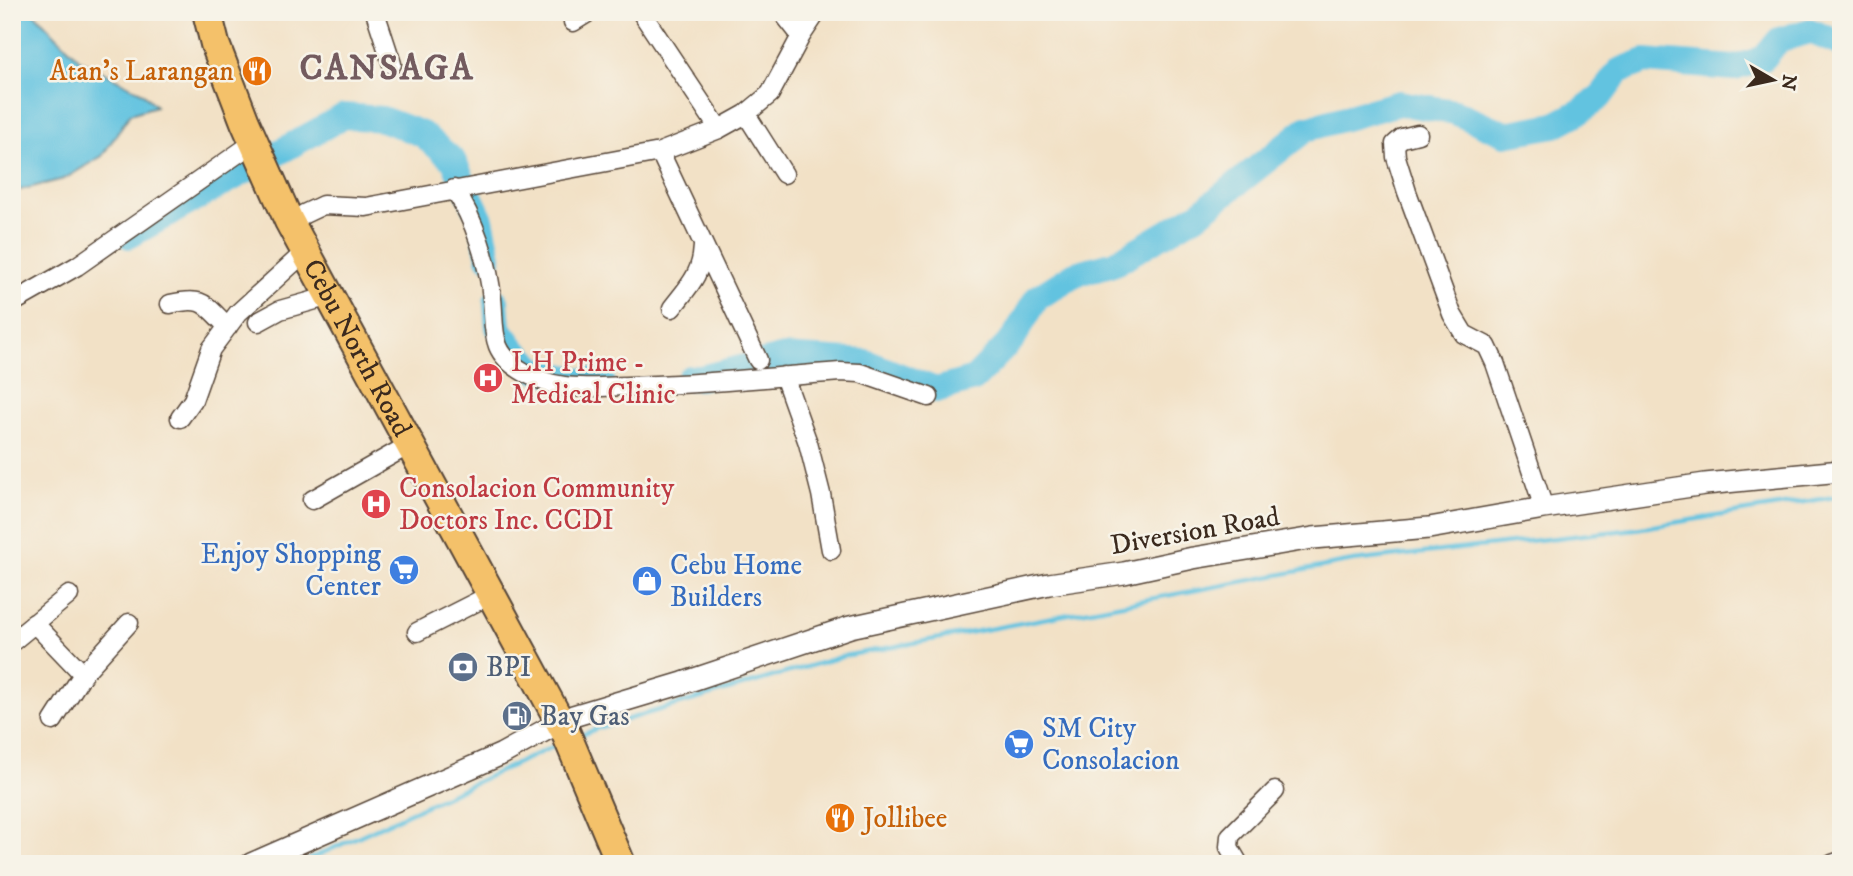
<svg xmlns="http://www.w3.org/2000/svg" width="1853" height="876" font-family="'IM FELL DW Pica',serif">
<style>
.water{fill:#62c3e0;stroke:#4e767f;stroke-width:2}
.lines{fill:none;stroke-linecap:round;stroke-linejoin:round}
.stream{stroke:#62c3e0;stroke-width:4.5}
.river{stroke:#62c3e0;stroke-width:26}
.minor-casing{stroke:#564537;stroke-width:21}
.tertiary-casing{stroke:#564537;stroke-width:24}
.primary-casing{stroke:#564537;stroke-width:32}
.minor{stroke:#fff;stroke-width:18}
.tertiary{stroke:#fff;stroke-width:21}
.primary{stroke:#f4c16a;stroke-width:28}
.labels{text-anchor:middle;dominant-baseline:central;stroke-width:5;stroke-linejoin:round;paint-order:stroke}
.food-label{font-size:28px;fill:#c56008;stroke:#f7f3e8;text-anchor:end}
.street-label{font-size:28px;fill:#3b2a1e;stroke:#f7f3e8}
.health-label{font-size:28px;fill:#be3a42;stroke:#f7f3e8;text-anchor:start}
.shop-label{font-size:28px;fill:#366cbe;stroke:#f7f3e8;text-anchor:start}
.service-label{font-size:28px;fill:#4e5e75;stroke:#f7f3e8;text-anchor:start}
.district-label{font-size:35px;font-weight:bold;letter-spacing:2px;fill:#735b5f;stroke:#f7f3e8}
</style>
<rect width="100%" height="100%" fill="#f7f3e8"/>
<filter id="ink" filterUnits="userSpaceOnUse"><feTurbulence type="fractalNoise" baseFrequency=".0143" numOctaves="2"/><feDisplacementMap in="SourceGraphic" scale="14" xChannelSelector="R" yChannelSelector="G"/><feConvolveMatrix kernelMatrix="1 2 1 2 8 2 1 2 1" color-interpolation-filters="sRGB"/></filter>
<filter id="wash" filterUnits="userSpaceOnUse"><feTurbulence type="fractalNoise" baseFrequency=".00686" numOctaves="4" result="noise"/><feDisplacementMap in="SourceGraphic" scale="28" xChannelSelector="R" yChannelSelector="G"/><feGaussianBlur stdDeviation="1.57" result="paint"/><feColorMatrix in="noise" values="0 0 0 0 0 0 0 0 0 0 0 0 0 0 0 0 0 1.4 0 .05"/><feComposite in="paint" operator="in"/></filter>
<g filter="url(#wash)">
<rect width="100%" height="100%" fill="#f2e1c6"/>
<path class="water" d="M33 12 80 60 143 93 156 106 130 114 102 156 64 179 12 192V13Z"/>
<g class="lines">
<path class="stream" d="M579 736 601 727 844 656 1353 561 1635 529 1841 496
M299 864 561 743"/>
<path class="river" d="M129 236 344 116 382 119 422 134 453 160 481 219 489 257
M496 302 498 327 515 350 536 370 581 381 602 380
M690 378H700L784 357 866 362 936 390 974 379 1013 339 1037 298 1075 274 1115 263 1200 213 1306 129 1399 103 1455 112 1505 134 1555 125 1581 111 1600 97 1619 71 1645 61 1735 68 1764 58 1779 40 1810 31 1841 44"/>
</g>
</g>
<g filter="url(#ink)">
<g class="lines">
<g class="minor-casing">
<path id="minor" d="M375 12 392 64
M641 12 719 129
M782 12 801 36
M573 22 589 12
M746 114 784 174
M1418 134 1402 138 1395 144 1396 157 1407 192 1452 314 1464 334 1487 346 1495 363 1544 508
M660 152 758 360
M454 189C474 218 489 264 492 299 494 314 492 331 498 346 507 368 541 383 564 386 584 389 607 386 628 386 699 385 769 377 840 372L860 373 929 397
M304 214 323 205 366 207 660 152 719 129 746 114 770 94 801 36 817 12
M12 303 77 266 253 143
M170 304C205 296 204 304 228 327
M672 308C689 286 702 274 703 246
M258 322 280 310 330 296
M784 376 808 443 821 494 831 550
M180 418 193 400 211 349 238 313 306 251
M312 500 409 445
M34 623 83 674
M417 632 492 594
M12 642 69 595
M53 721 83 674 129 623
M1239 864 1229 847 1230 836 1275 791
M1832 864 1841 861"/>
</g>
<g class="tertiary-casing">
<path id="tertiary" d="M573 716 683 683 850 627 1049 584 1124 573 1193 558 1313 538 1429 528 1544 508 1705 484 1841 471
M251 864 502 754 560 722"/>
</g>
<g class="primary-casing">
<g id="primary">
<path id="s1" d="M207 12 215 44 245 122 289 221 565 731 621 864"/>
</g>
</g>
<use href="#minor" class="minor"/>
<use href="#tertiary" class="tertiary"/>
<use href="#primary" class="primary"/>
</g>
</g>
<defs>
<g id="restaurant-disc" transform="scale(1.575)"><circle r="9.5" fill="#e8710a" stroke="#f7f3e8"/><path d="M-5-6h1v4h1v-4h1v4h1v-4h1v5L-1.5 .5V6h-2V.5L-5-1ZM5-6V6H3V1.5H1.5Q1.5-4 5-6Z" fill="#fff"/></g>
<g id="hospital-disc" transform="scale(1.575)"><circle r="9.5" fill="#e0444e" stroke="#f7f3e8"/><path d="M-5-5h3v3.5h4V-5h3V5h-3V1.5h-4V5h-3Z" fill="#fff"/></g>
<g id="supermarket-disc" transform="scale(1.575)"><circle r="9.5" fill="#3f7fe0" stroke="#f7f3e8"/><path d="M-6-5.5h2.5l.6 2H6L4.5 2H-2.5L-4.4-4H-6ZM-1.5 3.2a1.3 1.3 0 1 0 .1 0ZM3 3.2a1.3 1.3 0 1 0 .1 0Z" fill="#fff"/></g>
<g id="shop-disc" transform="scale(1.575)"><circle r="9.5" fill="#3f7fe0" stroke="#f7f3e8"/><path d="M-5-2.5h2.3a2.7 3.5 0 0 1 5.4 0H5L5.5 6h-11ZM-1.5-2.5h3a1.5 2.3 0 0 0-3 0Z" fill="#fff"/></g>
<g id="bank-disc" transform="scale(1.575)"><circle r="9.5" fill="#5c6f8a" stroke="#f7f3e8"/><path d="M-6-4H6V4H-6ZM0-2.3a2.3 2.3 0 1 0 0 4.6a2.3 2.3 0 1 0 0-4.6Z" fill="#fff"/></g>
<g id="fuel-disc" transform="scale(1.575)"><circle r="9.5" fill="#5c6f8a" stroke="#f7f3e8"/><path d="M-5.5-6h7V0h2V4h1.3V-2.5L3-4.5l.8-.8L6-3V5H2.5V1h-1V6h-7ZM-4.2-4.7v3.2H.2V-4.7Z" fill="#fff"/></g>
</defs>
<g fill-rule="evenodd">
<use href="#restaurant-disc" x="257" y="71"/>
<use href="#hospital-disc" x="488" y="378"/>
<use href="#hospital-disc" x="376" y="504"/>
<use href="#supermarket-disc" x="404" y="570"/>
<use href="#shop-disc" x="647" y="581"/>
<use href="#bank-disc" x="463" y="667"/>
<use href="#fuel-disc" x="517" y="716"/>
<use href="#supermarket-disc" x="1019" y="744"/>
<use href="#restaurant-disc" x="840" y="818"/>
</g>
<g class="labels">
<g class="food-label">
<text x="234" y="71">Atan's Larangan</text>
<text x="863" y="818" text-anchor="start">Jollibee</text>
</g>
<g class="street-label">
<text stroke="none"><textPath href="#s1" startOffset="369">Cebu North Road</textPath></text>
<text transform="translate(1195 531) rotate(-10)">Diversion Road</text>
</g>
<g class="health-label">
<text x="511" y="362">LH Prime -<tspan x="511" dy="32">Medical Clinic</tspan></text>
<text x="399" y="488">Consolacion Community<tspan x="399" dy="32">Doctors Inc. CCDI</tspan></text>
</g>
<g class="shop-label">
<text x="381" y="554" text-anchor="end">Enjoy Shopping<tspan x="381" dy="32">Center</tspan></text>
<text x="670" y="565">Cebu Home<tspan x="670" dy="32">Builders</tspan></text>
<text x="1042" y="728">SM City<tspan x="1042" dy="32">Consolacion</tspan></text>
</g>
<g class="service-label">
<text x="486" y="667">BPI</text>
<text x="540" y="716">Bay Gas</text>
</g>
<g class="district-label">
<text x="387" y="69">CANSAGA</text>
</g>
</g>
<rect width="1853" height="876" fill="none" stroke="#f7f3e8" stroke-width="42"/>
<g transform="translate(1773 80) rotate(99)" stroke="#f7f3e8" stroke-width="5" paint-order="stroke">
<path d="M0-5L12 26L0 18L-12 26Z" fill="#3b2a1e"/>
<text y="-10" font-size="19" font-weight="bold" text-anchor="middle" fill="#3b2a1e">N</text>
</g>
</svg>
